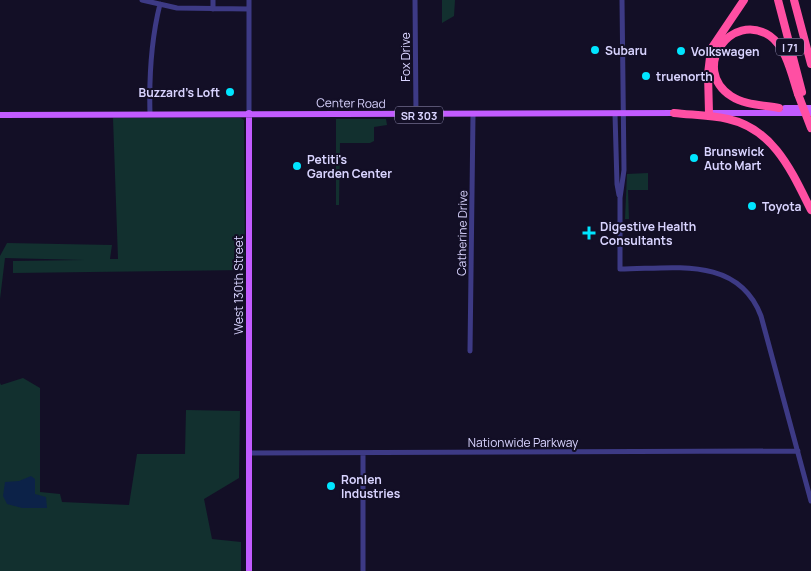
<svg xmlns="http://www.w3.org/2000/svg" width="811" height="571" font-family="Manrope,sans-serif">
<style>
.green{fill:#12302f}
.water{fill:#0c2248}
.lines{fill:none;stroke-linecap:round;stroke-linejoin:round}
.minor{stroke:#3d3a85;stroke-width:5}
.major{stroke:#c25bff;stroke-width:6}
.highway{stroke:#ff4fa3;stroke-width:8}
.highway-bridge{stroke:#ff4fa3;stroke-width:8}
.poi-dot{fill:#00e5ff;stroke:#130f26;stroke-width:2}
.labels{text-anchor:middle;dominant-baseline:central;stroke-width:4;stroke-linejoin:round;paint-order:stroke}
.shield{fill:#130f26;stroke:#9e99be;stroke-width:1}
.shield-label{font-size:11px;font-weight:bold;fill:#d9d4ff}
.poi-label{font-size:12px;font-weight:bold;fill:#d9d4ff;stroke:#130f26;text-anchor:start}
.street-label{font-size:12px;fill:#d9d4ff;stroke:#130f26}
</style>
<rect width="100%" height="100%" fill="#130f26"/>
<path class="green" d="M442 0H455L454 16 442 23Z
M113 118H241L244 120 245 270 13 273V261L84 260 5 258 0 299V256L7 243 112 245 110 259H118Z
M336 119H386L387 125 374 127V141L370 143H340L339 205H336Z
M648 173V190H628L629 219H625L627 174Z
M23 378 40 388V492L60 494 62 502 129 505 137 454H185L186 410 240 411 239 478 204 499 212 539 241 542V571H0V383L1 385Z"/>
<path class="water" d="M31 476 35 479V494L46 497 47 508H22L7 504 3 496 5 482 19 481Z"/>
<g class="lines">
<path class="minor" d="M142 0 177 8 249 9
M249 0V113
M415 0 416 115
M622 0 624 170 620 198V269C672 269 738 255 761 316L811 501
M213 9V0
M150 114C149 78 151 40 160 4
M615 114 617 184 619 195
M470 351 473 115
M249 453 798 451
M363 453V571"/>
<path class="major" d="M785 108H811
M710 113H811
M0 115 677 113
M249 571V113"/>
<path class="highway" d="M778 0 802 92
M794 0 811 64
M779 108C764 105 744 105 731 96 690 69 731 10 770 36 786 47 792 76 798 94
M674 113C691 115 710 115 728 119 774 129 792 172 811 210
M709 113 708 74 711 49 744 0"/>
<path class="highway-bridge" d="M798 94 811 128"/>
</g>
<g class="poi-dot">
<circle cx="595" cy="50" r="5"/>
<circle cx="681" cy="51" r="5"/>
<circle cx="646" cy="76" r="5"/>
<circle cx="230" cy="92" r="5"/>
<circle cx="694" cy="158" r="5"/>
<circle cx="297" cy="166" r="5"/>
<circle cx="752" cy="206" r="5"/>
<path d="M586.5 225.5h5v5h5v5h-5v5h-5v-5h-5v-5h5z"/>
<circle cx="331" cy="486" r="5"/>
</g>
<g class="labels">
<g class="shield">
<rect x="776" y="38.5" width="28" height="17" rx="4"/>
<rect x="395" y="106.5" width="48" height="17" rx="4"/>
</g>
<g class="shield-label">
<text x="790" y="47">I 71</text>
<text x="419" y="115">SR 303</text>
</g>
<g class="poi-label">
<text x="605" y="50">Subaru</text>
<text x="691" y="51">Volkswagen</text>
<text x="656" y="76">truenorth</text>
<text x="220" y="92" text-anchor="end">Buzzard's Loft</text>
<text x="704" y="151">Brunswick<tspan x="704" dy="14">Auto Mart</tspan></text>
<text x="307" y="159">Petiti's<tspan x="307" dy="14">Garden Center</tspan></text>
<text x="762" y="206">Toyota</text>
<text x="600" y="226">Digestive Health<tspan x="600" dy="14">Consultants</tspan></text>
<text x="341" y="479">Ronlen<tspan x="341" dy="14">Industries</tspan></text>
</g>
<g class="street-label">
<text transform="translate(405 57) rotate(-90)">Fox Drive</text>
<text transform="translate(351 103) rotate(1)">Center Road</text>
<text transform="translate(462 233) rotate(-89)">Catherine Drive</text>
<text transform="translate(238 285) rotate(-90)">West 130th Street</text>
<text x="523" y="442">Nationwide Parkway</text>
</g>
</g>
</svg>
